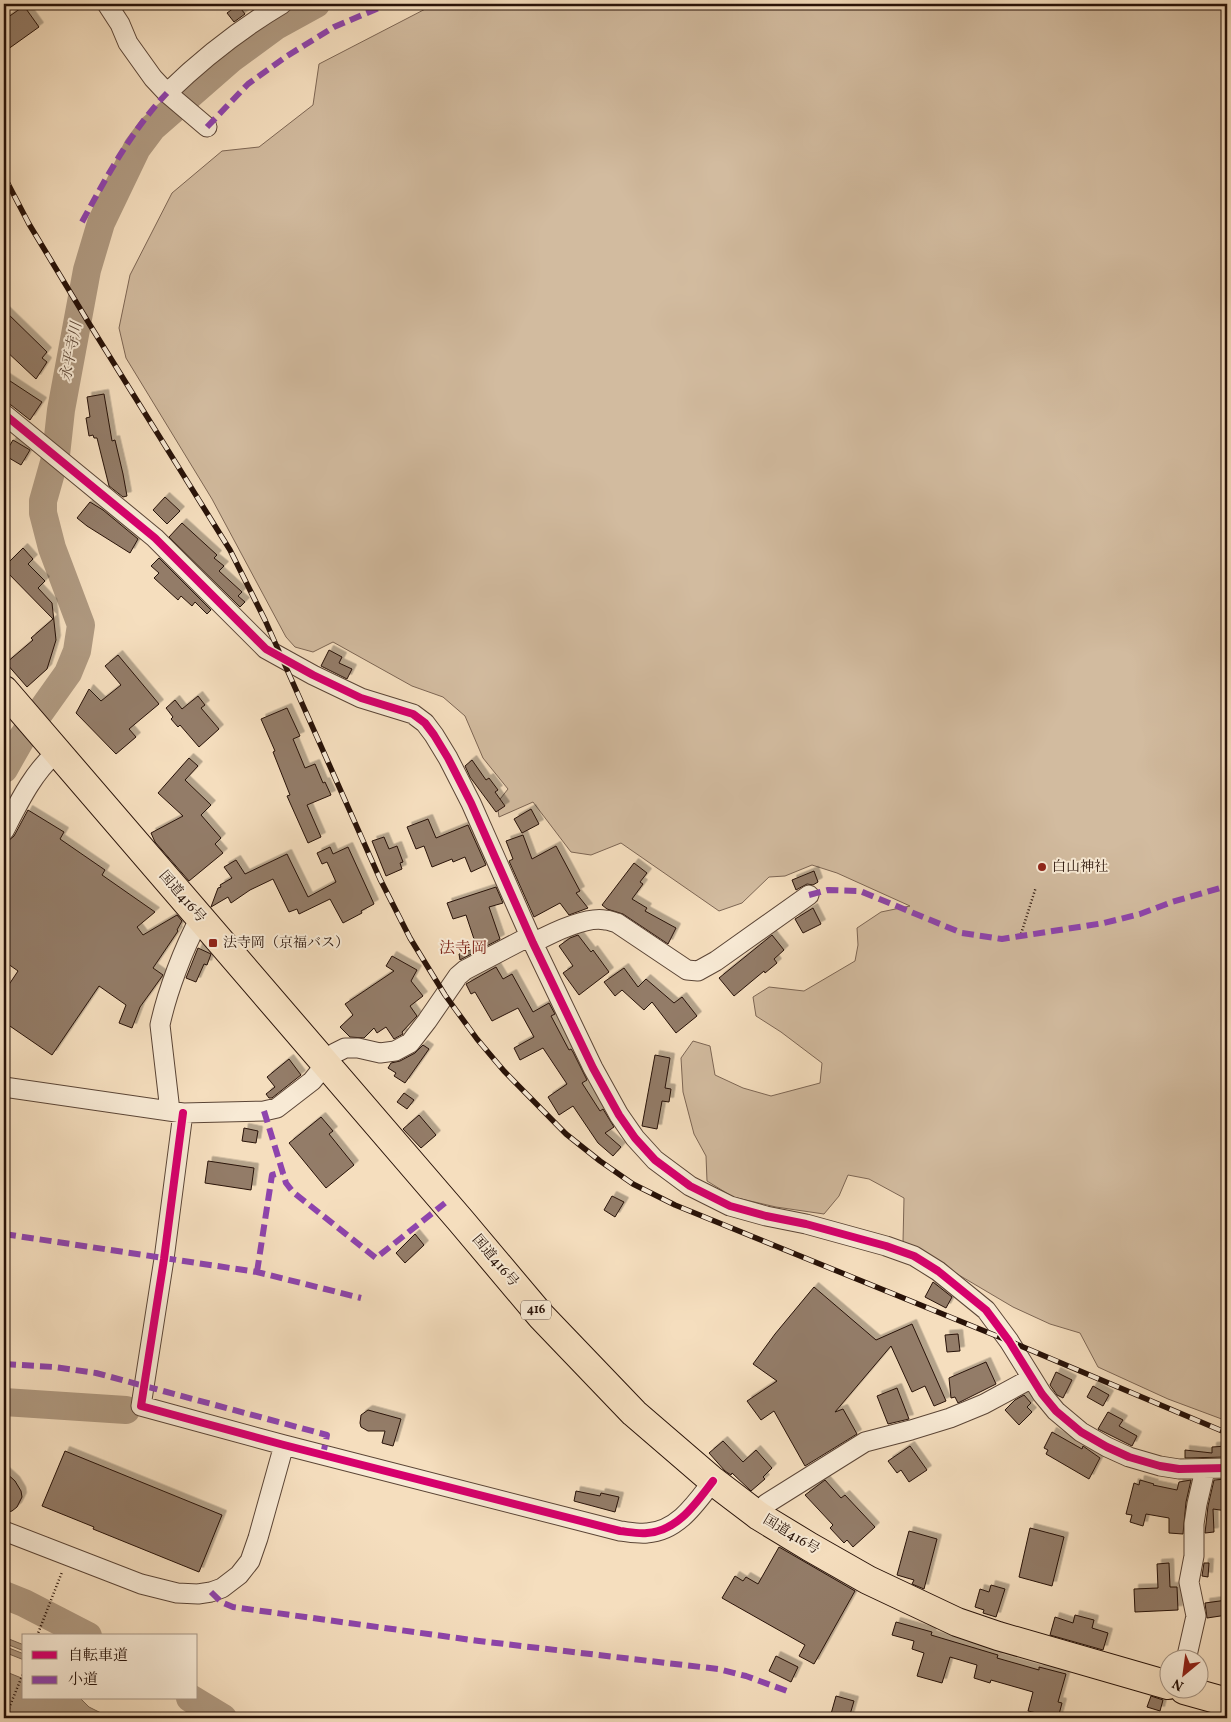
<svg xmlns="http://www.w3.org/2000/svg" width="1231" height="1722" font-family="Vollkorn,'Noto Serif JP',serif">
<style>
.green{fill:#d2bb9f;stroke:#7d6654}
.water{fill:#af9980;stroke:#796350}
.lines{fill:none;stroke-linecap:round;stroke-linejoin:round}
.river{stroke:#af9980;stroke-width:28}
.building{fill:#937c67;stroke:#281208;filter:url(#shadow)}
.minor-casing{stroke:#5b4536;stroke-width:21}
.highway-casing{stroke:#281208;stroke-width:30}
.path{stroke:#281208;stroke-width:2.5;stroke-dasharray:1 2.5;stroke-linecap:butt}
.minor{stroke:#f8ead5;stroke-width:19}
.highway{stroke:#f5debe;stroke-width:28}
.rail-casing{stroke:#281208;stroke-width:5.5}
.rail{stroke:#f8ead5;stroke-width:4;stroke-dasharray:11;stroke-linecap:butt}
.quiet{stroke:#8e44ad;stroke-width:6;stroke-dasharray:12 6;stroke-linecap:butt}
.cycleway-casing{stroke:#f8ead5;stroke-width:11}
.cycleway{stroke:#d6006c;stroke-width:8}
.poi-dot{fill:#8f2418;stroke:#f8ead5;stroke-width:2}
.labels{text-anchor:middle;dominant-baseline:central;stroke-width:4;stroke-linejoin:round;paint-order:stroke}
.shield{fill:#f8ead5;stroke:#665346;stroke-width:1}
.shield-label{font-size:12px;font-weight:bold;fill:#281208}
.poi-label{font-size:14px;fill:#281208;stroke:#f8ead5;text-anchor:start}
.street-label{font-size:14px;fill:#281208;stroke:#f8ead5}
.water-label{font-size:15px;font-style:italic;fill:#5e4838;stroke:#f8ead5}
.quarter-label{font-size:16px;fill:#7a1f14;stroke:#f8ead5}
</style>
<defs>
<filter id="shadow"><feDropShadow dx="4.5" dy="-4.5" stdDeviation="0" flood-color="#0004"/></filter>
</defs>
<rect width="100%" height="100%" fill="#f5debe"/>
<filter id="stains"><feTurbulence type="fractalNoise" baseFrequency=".004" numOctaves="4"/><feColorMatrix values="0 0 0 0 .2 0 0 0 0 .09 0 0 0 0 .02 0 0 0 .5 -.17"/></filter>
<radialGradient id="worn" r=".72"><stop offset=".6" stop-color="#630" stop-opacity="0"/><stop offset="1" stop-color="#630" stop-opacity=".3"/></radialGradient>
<path class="green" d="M435 4H1227V1421L1168 1399 1098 1367 1080 1333 1050 1324 1013 1307 903 1242 904 1198 869 1179 848 1175 839 1196 824 1214 776 1207 733 1197 707 1181 706 1156 694 1134 683 1092 681 1058 693 1041 710 1046 715 1075 743 1088 771 1096 820 1083 822 1063 781 1032 756 1016 753 997 769 987 804 991 855 961 858 945 857 928 881 912 910 906 837 873 812 865 785 876 769 877 742 903 719 911 621 843 591 855 571 852 533 802 499 817 497 803 508 789 483 758 465 716 443 697 412 686 333 642 313 652 295 647 286 637 212 499 126 358 119 328 130 275 172 193 222 151 259 147 313 105 319 64Z"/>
<path class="water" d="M4 1637 24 1645V1651L4 1643Z
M4 1646 24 1654V1660L4 1652Z
M4 1671 24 1679V1698H80L89 1707 111 1718H4Z"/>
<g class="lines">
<path class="river" d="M4 769 21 739 68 673 77 651 81 625 52 548 43 513V501L56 455 61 410 87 270 101 223 137 148 152 128 231 59 276 26 316 4
M4 1402 126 1410
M4 1595 24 1603 88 1636
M190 1698 223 1718"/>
</g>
<path class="building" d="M238 5 245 14 234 22 227 13Z
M24 6 39 27 4 52V20Z
M4 310 47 352 42 358 47 362 36 379 4 349Z
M4 377 42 402 30 420 11 405 4 403Z
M104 394 112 441 115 440 123 474 127 496 123 497 109 486 97 438H94L93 435 89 436 86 418 90 417 87 397Z
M13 440 30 450 21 465 4 455Z
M165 497 180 511 167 524 153 510Z
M90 502 103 510 138 539 130 553 87 526 77 518Z
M182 523 217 555 214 558 224 566 219 571 242 592 238 596 245 602 240 607 169 537Z
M23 548 33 559 28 564 45 581 38 588 52 603 56 640 47 669 27 687 6 663 33 640 31 638 53 619 4 569V567Z
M159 558 211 610 207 614 195 602 192 606 181 596 178 600 154 578 159 573 151 566Z
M329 650 342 657 339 663 352 669 347 679 321 666Z
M118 655 159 704 129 729 136 737 116 754 76 713 89 689 101 701 121 685 105 666Z
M198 696 205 705 201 708 219 729 199 747 180 725 178 727 171 719 173 717 166 708 175 700 182 709Z
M287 708 300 736 293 739 305 768 315 764 323 783 325 782 331 795 307 805 321 837 308 843 287 796 290 795 273 752 275 751 261 719Z
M189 758 198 766 185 780 211 805 201 815 221 838 215 844 223 853 189 881 155 842 151 833 183 816 158 793Z
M472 760 486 780 489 778 498 790 495 792 505 806 496 812 470 777 465 766Z
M531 809 539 824 522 833 514 819Z
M28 810 64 832 60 839 105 870 102 875 155 912 137 927 143 935 177 915 182 921 177 930 178 931 153 968 163 975 140 1007 132 1028 119 1023 126 1005 99 986 52 1055 4 1022V992L18 971 4 961V847L7 842 14 836Z
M428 819 436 838 468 825 486 865 471 872 465 857 453 862 452 859 432 867 424 846 416 849 407 827Z
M523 835 532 859 556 846 580 891 576 893 588 908 569 915 560 903 534 917 509 861 513 859 506 841Z
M384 837 389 849 397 846 403 862 400 863 402 869 386 876 372 841Z
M330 847 333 854 348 847 374 904 361 911 362 913 343 923 330 899 299 914 297 909 289 912 273 879 250 890 231 903 228 897 211 907 218 888 221 887 220 885 232 878 224 867 236 860 245 874 287 854 308 897 336 882 327 862 322 864 317 853Z
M634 863 647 873 640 882 643 884 632 899 647 908 645 911 676 928 668 944 623 914 607 909 602 905Z
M814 871 818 882 813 885 807 884 796 890 792 880Z
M496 887 503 903 489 907 500 939 460 960 459 954 470 950V947L476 945 466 915 453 919 447 903Z
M813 908 821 924 803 933 795 919Z
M578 935 591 952 593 950 609 972 579 995 563 973 573 966 559 946 570 938Z
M772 935 784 950 774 959 777 963 765 973 764 971 734 996 719 978Z
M198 948 211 954 207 965 204 964 196 982 186 978Z
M392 956 417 970 411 981 423 996 410 1006 417 1016 402 1032 403 1034 394 1039 386 1027 377 1033 374 1028 364 1038 350 1037 340 1027 353 1015 345 1004 394 971 386 966Z
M496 967 503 979 512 974 533 1012 549 1003 555 1014 551 1016 569 1050 571 1049 573 1052 587 1080 582 1083 600 1111 603 1109 614 1127 605 1133 621 1147 613 1156 598 1143 573 1106 559 1115 548 1097 567 1084 543 1048 520 1060 514 1048 534 1037 518 1008 492 1021 475 992 471 994 466 984Z
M624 968 638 987 646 979 674 1003 682 997 697 1016 676 1033 652 1002 644 1010 622 990 615 996 604 982Z
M423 1045 429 1049 405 1083 394 1076 396 1073 388 1068 391 1063 400 1061 415 1053Z
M655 1055 670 1058 665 1088 671 1089 669 1102 662 1101 657 1129 642 1126Z
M289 1059 301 1075 272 1098H269L266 1094 275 1087 267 1077Z
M404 1093 414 1100 407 1109 397 1102Z
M419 1115 436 1135 421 1148 403 1129Z
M321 1117 333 1131 329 1134 354 1165 326 1188 289 1143Z
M244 1128 258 1131 256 1143 242 1141Z
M208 1161 254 1168 251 1190 205 1183Z
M612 1196 624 1202 615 1217 604 1210Z
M415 1234 424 1245 405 1263 396 1253Z
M933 1282 952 1297 946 1308 925 1297Z
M814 1287 876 1340 912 1324 946 1401 934 1406 925 1386 912 1392 891 1346 835 1412 843 1409 857 1434 805 1466 774 1411 761 1420 747 1401 777 1381 753 1364 775 1334Z
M958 1334 960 1351 947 1352 945 1335Z
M986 1362 996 1384 958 1403 955 1397 951 1398 949 1378Z
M1056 1372 1072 1380 1063 1398 1057 1395 1050 1385Z
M1093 1386 1109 1395 1103 1406 1087 1397Z
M897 1388 909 1419 888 1424 877 1396Z
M1024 1395 1031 1403 1027 1407 1032 1412 1019 1425 1005 1410 1015 1400Z
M368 1410 401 1419 393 1446 382 1443 385 1431H368L361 1427 360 1423 361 1415Z
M1108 1412 1123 1420 1119 1426 1137 1436 1132 1446 1098 1429Z
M1052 1432 1082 1449 1083 1446 1100 1458 1089 1479 1046 1454 1048 1450 1044 1448Z
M723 1441 743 1462 756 1450 772 1468 763 1477 765 1479 751 1491 732 1473 731 1475 725 1471 709 1453Z
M910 1446 927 1470 909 1482 901 1470 897 1473 888 1461Z
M1227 1446V1457L1185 1458V1450L1212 1453V1447Z
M65 1451 222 1515 199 1572 93 1529 94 1527 42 1506Z
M4 1471 15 1481 21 1491 22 1497 17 1507 12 1511 4 1513Z
M1227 1479V1511L1213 1509 1214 1532 1205 1533 1208 1506 1214 1480Z
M825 1480 841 1498 845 1495 875 1527 853 1547 847 1540 844 1543 830 1528 833 1525 805 1495Z
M1140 1480 1154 1484 1153 1485 1177 1490 1179 1482 1191 1480 1186 1502 1183 1534 1169 1533V1518L1146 1514 1143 1526 1130 1522 1132 1515 1126 1514 1134 1483 1139 1485Z
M576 1491 600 1496 601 1493 619 1497 615 1512 574 1501Z
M1030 1528 1064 1537 1052 1586 1019 1577Z
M909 1531 937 1539 924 1589 912 1584 914 1580 897 1575Z
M779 1547 855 1591 814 1664 799 1656 805 1645 722 1598 735 1576 743 1581 746 1577 758 1584Z
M1169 1563 1170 1587H1177L1178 1610 1135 1612 1134 1589 1158 1588 1157 1564Z
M1204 1563H1209L1208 1577 1202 1576Z
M991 1585 1005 1589 996 1617 983 1613 984 1610 975 1607 980 1589 989 1592Z
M1227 1600V1615L1207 1618 1205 1603Z
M1075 1615 1094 1620 1092 1628 1108 1633 1103 1650 1050 1635 1055 1617 1073 1623Z
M896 1622 932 1632 931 1635 998 1655 997 1658 1039 1670V1667L1066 1674 1058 1702 1062 1703 1058 1718 1028 1711 1033 1692 991 1680 990 1683 974 1678 977 1665 950 1657 942 1683 917 1676 924 1653 912 1649 914 1641 892 1635Z
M776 1656 798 1667 791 1682 769 1671Z
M836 1696 854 1701 849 1718 831 1714Z
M1151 1696 1163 1700 1160 1711 1147 1707Z"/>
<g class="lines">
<g class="minor-casing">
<path id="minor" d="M107 4 120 24 128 43 153 78 167 93 207 127
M167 93C202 59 240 29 282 4
M4 414 155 538 266 649 313 675 361 698 413 714 425 723 434 735 448 758 471 803 533 943 593 1068 619 1115 635 1138 655 1160 690 1186 730 1206 766 1216 806 1224 886 1246 914 1256 938 1271 986 1310 1009 1341 1042 1394 1056 1411 1081 1432 1107 1447 1129 1457 1160 1466 1179 1469 1227 1468
M4 831C18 804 33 772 57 752
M533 943C550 934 586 916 605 920 609 920 613 922 617 923L687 970 698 971 716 961 809 895
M4 1087 183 1113 264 1111 277 1108 312 1081 335 1053 345 1048H358L380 1053 395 1051 410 1043 427 1021 458 976 465 970 530 936
M170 1111 160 1025C167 992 184 947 200 918
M183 1113 164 1259 141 1406 284 1445 620 1531C629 1532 639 1534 647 1533 678 1531 696 1503 713 1481
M759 1516 766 1504 865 1442 911 1430 950 1418 984 1404 1032 1378
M4 1531 141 1584 177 1593 198 1594 211 1592 222 1588 239 1575 250 1561 258 1538 284 1445
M1186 1660 1196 1616 1189 1582 1194 1556V1524L1197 1504 1205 1470"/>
</g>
<g class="highway-casing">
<path id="highway" d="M4 690 461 1221 541 1316 634 1413 713 1481 759 1516 810 1547 868 1580 957 1622 998 1636 1168 1685
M1184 1690 1227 1702"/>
</g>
<path class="path" d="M1020 937 1036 887
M37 1636 62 1572
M5 1718 24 1671"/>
<use href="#minor" class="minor"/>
<use href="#highway" class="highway"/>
<g class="rail-casing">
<path id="rail" d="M4 176 29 224 90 325 230 550 265 620 380 879 410 938 445 995 477 1039 504 1071 566 1134 600 1161 633 1184 675 1205 1009 1341 1227 1433"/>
</g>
<use href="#rail" class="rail"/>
<path class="quiet" d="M207 127 248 84 287 56 334 27 388 4
M82 222C107 176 131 131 167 93
M809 895 828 890 860 891 962 933 1002 939 1104 923 1140 914 1172 902 1227 886
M264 1111 286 1183 293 1192 376 1258 445 1203
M4 1234 257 1272 361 1298
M257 1272 272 1175 283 1172
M4 1364 54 1367 96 1373 327 1435 323 1455
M211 1592 221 1602 233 1607 479 1641 718 1669 746 1676 787 1691"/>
<g class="cycleway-casing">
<path id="cycleway" d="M4 414 155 538 266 649 313 675 361 698 413 714 425 723 434 735 448 758 471 803 533 943 593 1068 619 1115 635 1138 655 1160 690 1186 730 1206 766 1216 806 1224 886 1246 914 1256 938 1271 986 1310 1009 1341 1042 1394 1056 1411 1081 1432 1107 1447 1129 1457 1160 1466 1179 1469 1227 1468
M183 1113 164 1259 141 1406 284 1445 620 1531C629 1532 639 1534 647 1533 678 1531 696 1503 713 1481"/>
</g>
<use href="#cycleway" class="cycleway"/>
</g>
<g class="poi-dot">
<circle cx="1042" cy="867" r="5"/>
<rect x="208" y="938" width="10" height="10" rx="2.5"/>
</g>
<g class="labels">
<rect class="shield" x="521" y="1300.5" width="30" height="19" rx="4"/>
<g class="shield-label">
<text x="536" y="1310">416</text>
</g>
<g class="poi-label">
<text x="1052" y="867">白山神社</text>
<text x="223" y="943">法寺岡（京福バス）</text>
</g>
<g class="street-label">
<text transform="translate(182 897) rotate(49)">国道416号</text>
<text transform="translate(495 1261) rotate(50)">国道416号</text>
<text transform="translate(791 1535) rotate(31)">国道416号</text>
</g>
<g class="water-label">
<text transform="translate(72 352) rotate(-79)">永平寺川</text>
</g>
<g class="quarter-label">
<text x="463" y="949">法寺岡</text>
</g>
</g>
<rect width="1231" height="1722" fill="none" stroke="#f5debe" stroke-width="20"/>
<rect x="5" y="5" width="1221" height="1712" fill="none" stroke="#281208" stroke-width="2.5"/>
<rect x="10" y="10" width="1211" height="1702" fill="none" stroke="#281208"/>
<rect x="22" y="1634" width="175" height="65" fill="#f8ead5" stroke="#a59483"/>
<rect x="32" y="1651" width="25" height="8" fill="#d6006c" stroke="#a59483"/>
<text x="68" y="1660" font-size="15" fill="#281208">自転車道</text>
<rect x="32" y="1676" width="25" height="8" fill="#8e44ad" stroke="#a59483"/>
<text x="68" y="1684" font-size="15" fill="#281208">小道</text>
<g transform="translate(1184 1674) rotate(209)"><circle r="24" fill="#f8ead5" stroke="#a59483"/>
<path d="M0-4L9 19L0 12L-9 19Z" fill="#8f2418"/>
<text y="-8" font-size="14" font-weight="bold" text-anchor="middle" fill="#281208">N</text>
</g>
<rect width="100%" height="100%" filter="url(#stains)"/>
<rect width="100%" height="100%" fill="url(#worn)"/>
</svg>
